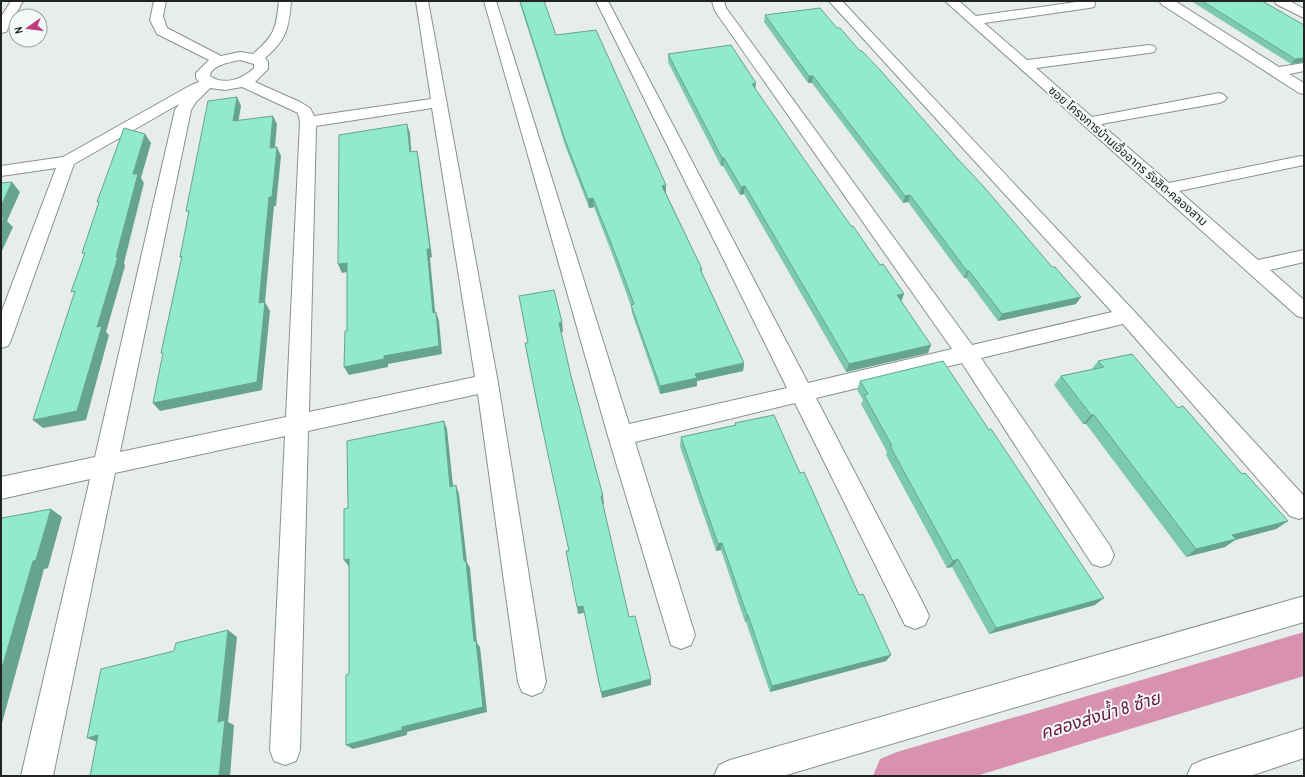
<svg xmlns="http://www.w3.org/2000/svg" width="1305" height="777" font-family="'Archivo Narrow','Noto Sans Thai',sans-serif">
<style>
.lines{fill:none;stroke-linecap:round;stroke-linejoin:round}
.canal{fill:#d891af;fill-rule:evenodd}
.street-casing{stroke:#8a918e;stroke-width:2}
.street{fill:#fff;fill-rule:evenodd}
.wall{fill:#7dc8b1}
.shaded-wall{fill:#66a390}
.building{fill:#91e9ce;stroke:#66a390}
.labels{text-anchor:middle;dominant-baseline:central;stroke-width:4;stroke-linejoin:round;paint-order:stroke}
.far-street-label{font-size:12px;fill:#222423;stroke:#f3faf8}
.near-water-label{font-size:18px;font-style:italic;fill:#6d1b46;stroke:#f3faf8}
</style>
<rect width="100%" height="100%" fill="#e6edea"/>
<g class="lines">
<path class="canal" d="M1304 632V676L976 776H873L880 759 897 752Z"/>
<g class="street-casing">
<path id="street" d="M11 1H23L6 32 1 33V17Z
M154 1H166L163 16 167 28 221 56 240 52 253 54C275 35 276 29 279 1H291C289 29 286 40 265 58L268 62V69L255 82 300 102 310 108 314 116 431 99 416 1H428L498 383 546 682 542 692 532 696 522 692 518 682 478 394 308 431 300 750 296 761 285 765 274 761 270 750 285 436 115 473 53 776H21L90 479 1 499V477L95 457 175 110 179 104 74 164 11 340 8 346 1 348V313L56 168 1 176V166L63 157 191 85 199 82 196 78V73L209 60 157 34 150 20ZM240 60 254 64V68C243 79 224 86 210 76 211 65 231 62 240 60ZM242 87 298 113 300 122 286 417 120 452 191 110 196 102 210 88 225 90ZM432 108 475 377 309 412 316 126Z
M484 1H496L629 424 787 388 596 1H608L808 383 952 349 715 11 712 1H724L726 8 972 345 1112 312 829 1H842L1134 311 1304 496V517L1299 519 1290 516 1123 324 981 358 1110 546 1114 555 1110 564 1101 567 1092 564 962 363 816 398 925 607 929 616 925 625 915 629 905 625 795 403 635 442 695 635 691 645 681 649 671 645 608 436Z
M945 1H959L976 16 1083 1H1094L1095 4 1094 7 1089 8 984 23 1027 60 1149 45 1154 46 1156 49 1154 52 1149 53 1036 68 1092 117 1219 93 1224 95 1227 98 1224 101 1219 103 1101 124 1169 183 1301 156 1304 157V165L1179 191 1258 260 1304 250V262L1270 270 1304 300V318L1297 316Z
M1160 1H1175L1279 67 1304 63V71L1289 74 1304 83V94L1299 93 1161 4Z
M1275 1H1290L1304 9V18L1276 4Z
M1304 596V622L783 776H714L719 765 730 760Z
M1304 728V758L1250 776H1187L1192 765 1203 760Z"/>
</g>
<use href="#street" class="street"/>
</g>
<path class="wall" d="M519 1H544L556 35 666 193 702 269V273L744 363 743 371 697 381V386L660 394 632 313 631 306 611 251 594 207 589 208 566 148Z
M1191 1H1262L1304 25V62L1291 64Z
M765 15 1076 304 998 321 966 278H964L908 202 903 203 812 83H808L764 22Z
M668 54 755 89 901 301 928 353 846 372 744 194 740 195 723 166H721L668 62Z
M1098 361 1178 408 1288 521 1276 529 1235 540 1225 547 1186 557 1086 424H1083L1054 385 1061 376 1092 369Z
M860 381 1095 605 989 634 952 567 947 568 886 455 887 452 861 404 863 400 857 390Z
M735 423 800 473 859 595 891 655 886 661 770 692 746 622H745L721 550 716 551 680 446 681 437 735 426Z"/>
<path class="shaded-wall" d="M1304 58V62L1291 64 1295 59Z
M809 76H813L812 83H808Z
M756 83 755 91 752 84Z
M237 97 241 106 237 129 233 121Z
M273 116 277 124 274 157 270 148Z
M407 124 410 133 412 161 410 152Z
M145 134 151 143 141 178 144 183 124 263 125 266 106 332 109 335 86 420 43 428 33 420 97 327 116 257 133 174Z
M277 147 281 156 276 206H274L265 302 270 311 262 390 160 411 153 403 259 303 269 197Z
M417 151 419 160 432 257 430 258 436 321 433 313Z
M722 158H724L723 166H721Z
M12 182 20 192 7 221 13 227 1 253V206Z
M666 185V193L662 194V186Z
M745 186 744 194 740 195 741 187Z
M910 195 908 202 903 203 905 196Z
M593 198 594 207 589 208 588 199Z
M347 263 351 271 342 273 338 264Z
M967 271H969L966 278H964Z
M904 294 901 302 897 295Z
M1081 297 1076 304 998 321 1002 314Z
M436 312 439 321 442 354 388 364V367L349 375 344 367 384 356Z
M562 322 563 332H560L559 323Z
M931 345 928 353 846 372 849 364Z
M744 363 743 371 697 381V386L660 394V386L695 374Z
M1091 415H1094L1086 424H1083Z
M444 421 447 429 454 495 450 487Z
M456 485 459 494 467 562 470 568 477 643 480 647 487 712 407 732V735L353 749 346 745 474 641 464 561Z
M601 496H603L604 504H602Z
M51 509 62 517 48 568 44 569 1 727V671L33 561Z
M1288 521 1276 529 1235 540 1225 547 1186 557 1196 549 1232 535Z
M722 543 721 550 716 551 718 544Z
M349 559 350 568 344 560Z
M958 559 952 567 947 568 953 561Z
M1104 598 1095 605 989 634 996 628Z
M583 606 584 613 578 614 577 607Z
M747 615H748L746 622H745Z
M228 630 237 637 228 722 234 725 230 776H219L218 722Z
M891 655 886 661 770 692 772 686Z
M651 679V685L602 698 601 692Z
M98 735 100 743 87 738Z"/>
<path class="building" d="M520 1H544L556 35 596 30 666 185 662 186 702 269H700L744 363 695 374 697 378 660 386 631 305 634 304 611 243 593 198 588 199 565 140Z
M1202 1H1262L1304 25V58L1295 59Z
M820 8 837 28H840L860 51H862L881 71 956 157 984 187 1052 267H1055L1081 297 1002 314 969 271H967L910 195 905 196 813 76H809L765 15Z
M731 45 756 83 752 84 799 152 851 226H853L880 265 883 264 904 294 897 295 931 345 849 364 745 186 741 187 724 158H722L668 54Z
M237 97 233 121 273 116 270 148 277 147 272 197H269L259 303 265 302 257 382 153 403 163 353H161L182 256 180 257 189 211H186L208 101Z
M407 124 410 152 417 151 430 249H427L433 313 436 312 439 346 384 356V359L344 367 345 331H347V263L338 264 339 135Z
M124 128 145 134 133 174H138L116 257H118L97 327 102 326 77 411 33 420 75 291 71 292 85 253H82L99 202H97Z
M12 182 1 206V183Z
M4 217 1 224V218Z
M554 290 562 322 559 323 570 372 603 496H601L629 617 635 616 651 679 601 692 583 606 577 607 566 551H569L538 408 525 343H528L519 296Z
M1132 354 1178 408 1183 406 1242 474 1245 473 1288 521 1232 535 1236 539 1196 549 1094 415H1091L1061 376 1104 367 1098 361Z
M943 361 989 430 991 429 1104 598 996 628 958 559 953 561 915 492 890 446H892L864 395 868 394 860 381Z
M774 415 800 473 804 472 859 595 863 594 891 655 772 686 748 615H747L722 543 718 544 681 437 736 425 735 423Z
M444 421 450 487 456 485 464 561H466L474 641H476L483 707 402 727V730L346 745V675L349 674V559L344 560V509L348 508 347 441Z
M51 509 36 560 33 561 1 671V521L2 518Z
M228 630 218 722 225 720 219 776H90L98 735 87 738 101 669 174 651 176 643Z"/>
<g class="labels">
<g class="far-street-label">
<text transform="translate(1128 156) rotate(41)">ซอย โครงการบ้านเอื้ออาทร รังสิต-คลองสาม</text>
</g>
<g class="near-water-label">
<text transform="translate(1100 715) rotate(-17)">คลองส่งน้ำ 8 ซ้าย</text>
</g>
</g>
<rect width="1305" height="777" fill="none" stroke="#222423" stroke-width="4"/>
<g transform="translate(28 28) rotate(256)"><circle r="19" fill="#f3faf8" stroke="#9fa4a3"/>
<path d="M0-3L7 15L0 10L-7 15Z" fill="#c13d81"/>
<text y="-6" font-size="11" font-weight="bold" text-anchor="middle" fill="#222423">N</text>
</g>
</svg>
